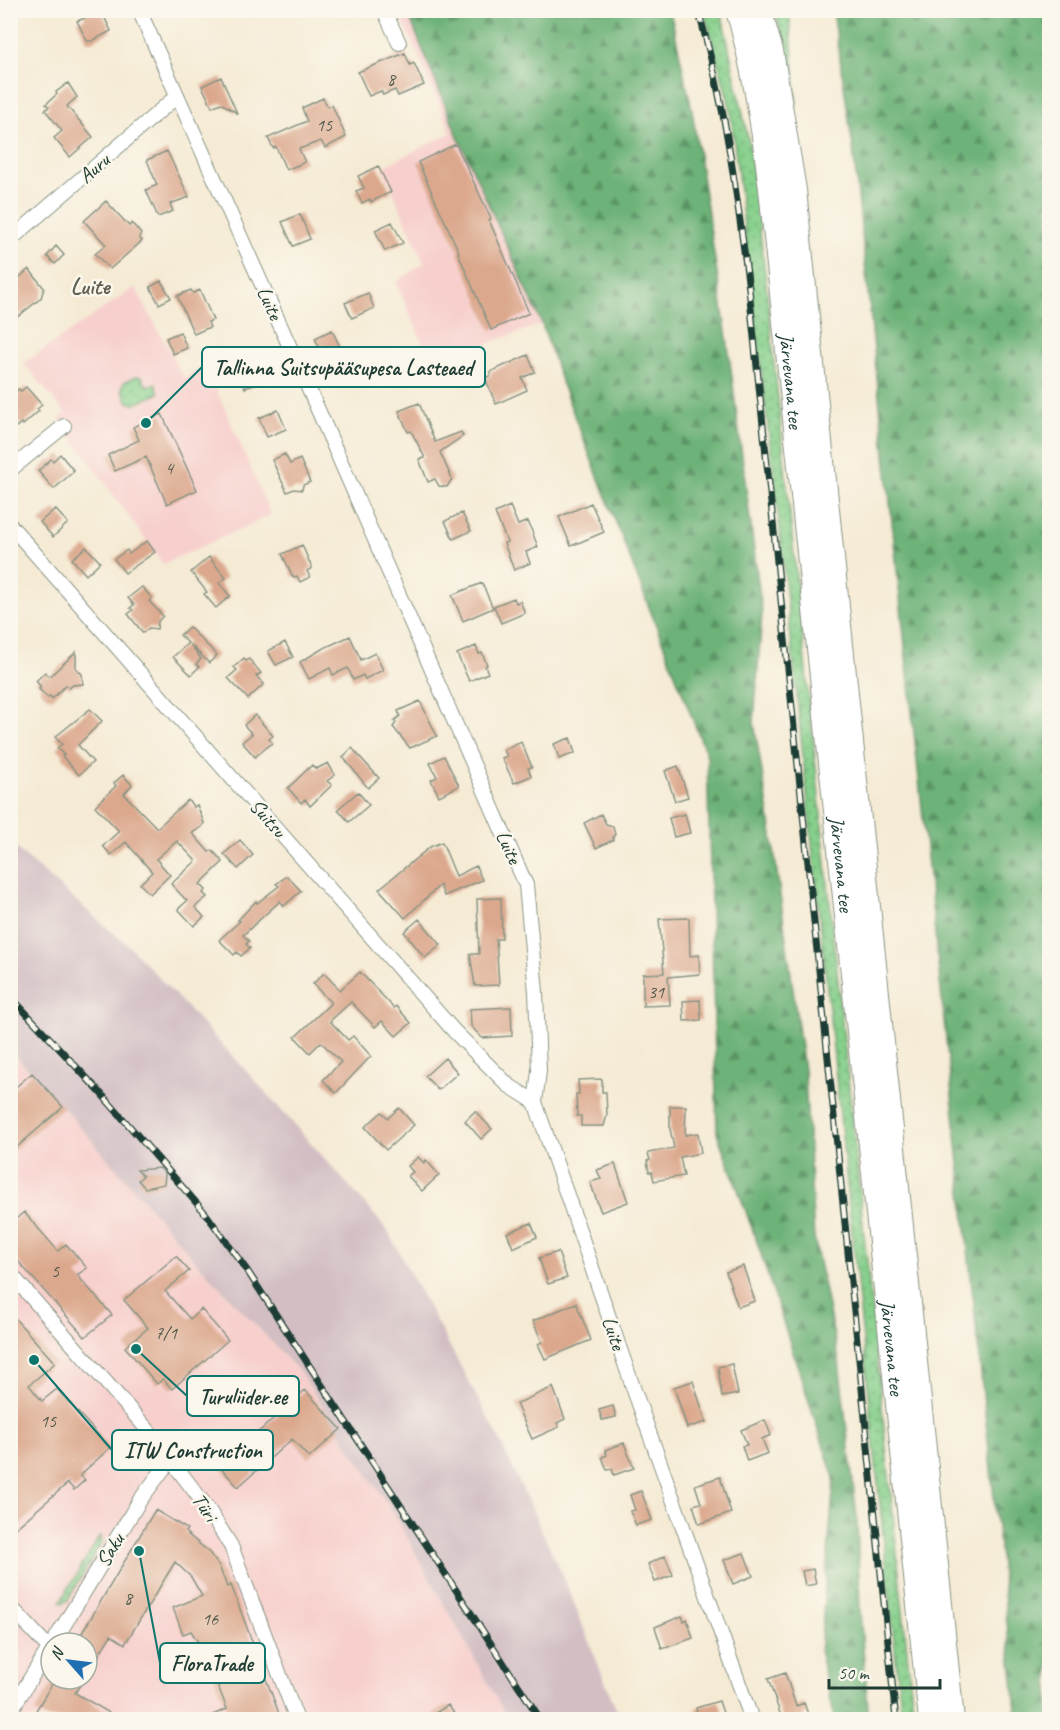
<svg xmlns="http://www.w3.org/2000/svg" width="1060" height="1730" font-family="Caveat,sans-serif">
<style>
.built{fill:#f7d0cd;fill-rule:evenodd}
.railway{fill:#d2bec3}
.green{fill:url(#green-dots);stroke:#538660;stroke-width:1.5}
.forest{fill:url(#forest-firs);stroke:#467856;stroke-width:1.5}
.building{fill:#dba88d}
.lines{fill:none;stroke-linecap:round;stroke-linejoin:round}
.street-casing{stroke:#8a9484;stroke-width:16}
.highway-casing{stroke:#8a9484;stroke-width:26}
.street{stroke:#fff;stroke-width:14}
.highway{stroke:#fff;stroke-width:24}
.rail-casing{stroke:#1f3d34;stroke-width:7}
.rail{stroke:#fbf7ec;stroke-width:4.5;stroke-dasharray:14;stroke-linecap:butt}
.labels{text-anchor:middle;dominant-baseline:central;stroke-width:5;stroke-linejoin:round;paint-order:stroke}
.number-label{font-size:18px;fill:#4e584a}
.street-label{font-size:21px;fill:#1f3d34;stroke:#fbf7ec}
.quarter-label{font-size:24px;font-weight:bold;fill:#616253;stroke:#fbf7ec}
.leader{fill:none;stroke:#0f766e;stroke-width:2}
.callout-dot{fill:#0f766e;stroke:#fbf7ec;stroke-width:2}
.callout{fill:#fbf7ec;stroke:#0f766e;stroke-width:2}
.callout-label{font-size:22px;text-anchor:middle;font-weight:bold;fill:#1f3d34}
</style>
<defs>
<pattern id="green-dots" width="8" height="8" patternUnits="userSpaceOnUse" patternTransform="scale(1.5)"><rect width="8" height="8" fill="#87d08c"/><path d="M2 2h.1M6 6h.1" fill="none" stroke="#6eaa73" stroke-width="1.8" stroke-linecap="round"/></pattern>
<pattern id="forest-firs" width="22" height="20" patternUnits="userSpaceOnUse" patternTransform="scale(1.5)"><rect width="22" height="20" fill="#6db278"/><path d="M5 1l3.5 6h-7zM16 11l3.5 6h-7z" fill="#599263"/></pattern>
</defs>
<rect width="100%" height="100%" fill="#fbf7ec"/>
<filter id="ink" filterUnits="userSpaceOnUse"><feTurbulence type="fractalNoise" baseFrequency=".0167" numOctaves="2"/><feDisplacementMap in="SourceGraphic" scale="12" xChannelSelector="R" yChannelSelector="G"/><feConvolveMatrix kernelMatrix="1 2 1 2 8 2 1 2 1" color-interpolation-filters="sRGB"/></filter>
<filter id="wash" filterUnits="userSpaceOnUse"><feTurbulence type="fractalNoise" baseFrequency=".008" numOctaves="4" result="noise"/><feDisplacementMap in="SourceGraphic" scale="24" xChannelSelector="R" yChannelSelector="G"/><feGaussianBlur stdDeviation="1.35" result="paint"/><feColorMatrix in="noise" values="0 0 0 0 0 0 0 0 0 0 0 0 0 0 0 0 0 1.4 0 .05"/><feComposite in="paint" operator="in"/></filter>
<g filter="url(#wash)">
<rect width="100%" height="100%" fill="#f5ebd5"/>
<path class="built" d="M395 11H407L456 132 542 324 432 364 396 282 424 263 382 167 451 133 410 36Z
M135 287 184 378 206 366 271 515 163 564 59 419 65 413 24 363Z
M10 1051 63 1107 199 1265 299 1371 395 1516 508 1719H11ZM51 1643H87V1679H51Z"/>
<path class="railway" d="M11 842 23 855 132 949 240 1064 359 1197 387 1230 498 1436 565 1581 620 1719H508L395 1516 299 1371 199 1265 63 1107 11 1051Z"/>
<path class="green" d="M704 11H721L750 148 766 283 914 1719H902L777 503 730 107Z
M776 11H789L797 107Z
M137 376 142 377 145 384 150 386 155 383 159 393 135 404 128 402 122 389 124 382Z
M100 1536 102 1542 68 1600 63 1603 60 1602Z"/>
<path class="forest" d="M407 11H670L692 110 727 338 762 613 754 723 769 814 805 1077 814 1237 839 1361 857 1518 860 1613 869 1719H834L820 1653 834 1478 756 1239 717 1133 707 756 562 384 542 324 456 132Z
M833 11H1049V1719H1017L853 148Z"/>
<g id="blocks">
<path class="building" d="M92 10H101L111 31 92 41H87L77 21 85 18 84 15Z
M405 53 410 65 414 63 424 85 398 96 395 90 383 95 381 91 369 96 358 72Z
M221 77 237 113 221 103 212 107 202 86Z
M68 83 77 97 67 106 93 137 70 157 54 138 62 131 45 110 49 107 46 104 57 94 56 92Z
M323 98 328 107 332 105 346 137 325 148 321 141 299 149 305 162 286 170 276 147 273 148 268 138 307 121 302 108Z
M456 144 491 219 489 220 529 313 491 330 458 253 459 252 418 162Z
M167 151 189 197 170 204 173 211 158 217 146 190 157 185 147 160Z
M378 166 391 192 371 202 370 199 362 203 356 191 364 188 358 176Z
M106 201 129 226 132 223 141 234 139 237 142 241 110 269 95 254 106 245 84 221Z
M300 214 310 239 293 246 282 222Z
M392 222 403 243 385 251 375 230Z
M56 246 64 255 55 264 47 256Z
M29 269 44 288 41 298 10 323V295L17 290 12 284Z
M161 281 171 298 159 304 150 287Z
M191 290 193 293 200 290 213 320 208 322 210 327 194 334 177 296Z
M368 293 374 308 352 318 345 303Z
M332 330 342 351 324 359 315 338Z
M180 332 187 348 173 354 166 338Z
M528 355 535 372 522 378 527 390 496 404 485 378 491 375 490 372Z
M255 359 264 381 245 388 237 367Z
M26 387 42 405 37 409 39 411 23 425 21 423 10 432V396L19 389 21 391Z
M419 403 435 442 461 432 463 436 440 452 452 479 447 487 439 486 435 479 428 482 419 459 425 458 411 431 408 432 399 411Z
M278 410 286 429 267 437 259 418Z
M162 414 197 490 167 504 146 457 115 471 108 455 139 440 133 427Z
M60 454 74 471 54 489 38 471 51 459 53 461Z
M285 454 290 464 300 459 310 482 303 485 302 490 294 489 287 492 272 460Z
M591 503 604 532 571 546 559 517Z
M510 506 518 525 528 521 538 547 526 552 530 563 514 570 504 543 507 542 495 513Z
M55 509 68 523 53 537 40 522Z
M462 513 471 531 453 539 445 521Z
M147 541 155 552 125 573 114 559 127 550 129 554Z
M302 545 312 568 307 571 310 577 300 582 297 576 293 577 282 554Z
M86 547 100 562 86 575 72 559Z
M209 557 226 578 219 583 230 596 216 608 204 594 207 592 191 572Z
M482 583 493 608 463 621 452 595Z
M142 587 152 598 149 601 163 616 158 621 157 629 149 628 143 633 128 614 133 610 130 608 134 605 128 598Z
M514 598 516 603 520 601 525 613 501 623 494 606Z
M189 627 217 655 209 663 190 644 201 659 196 664 199 667 191 675 173 657 188 643 180 635Z
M350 636 361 660 375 653 383 670 365 679 363 675 353 680 348 668 333 675 330 668 309 679 300 662 322 649Z
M285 642 293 657 276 665 268 651Z
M476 646 479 654 482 653 487 665 485 666 488 673 469 681 457 654Z
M76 652V668L82 674 83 684 73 685 69 688 66 685 52 699 50 696 48 698 39 689 41 687 36 681 45 672 49 677Z
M244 658 246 661 249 659 261 673 256 676 264 684 248 699 228 678 237 670 234 667Z
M420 701 437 736 410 748 393 727 396 723 394 721 400 716 398 711Z
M90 709 102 721 78 745 93 762 79 775 62 756 64 755 57 748 62 744 55 737Z
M255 715 273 736 269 739 272 743 255 757 242 742 252 734 244 725Z
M570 738 575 753 559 759 554 744Z
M521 742 532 767 528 768 531 776 514 783 502 758 507 756 504 750Z
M352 748 379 778 368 788 343 757Z
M444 756 459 786 439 796 431 780 437 777 430 763Z
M328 763 335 775 327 781 332 785 310 806 305 799 301 803 288 788 312 765 316 769Z
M678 766 688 797 675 801 665 771Z
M123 775 132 785 124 794 157 828 188 800 194 807 197 805 204 823 202 827 192 833 209 852 212 850 223 862 200 884 206 890 203 893 207 897 195 907 204 917 194 926 178 909 187 901 171 884 196 861 177 841 156 859 170 875 150 894 140 884 152 872 126 842 111 855 103 846 119 831 95 806 116 786 114 783Z
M358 792 369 805 349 822 338 809Z
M601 814 606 824 613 826 615 834 613 837V840L596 848 584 823Z
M685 814 690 833 674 837 669 818Z
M240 840 253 855 238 869 224 854Z
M442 842 456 876 476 866 482 880 444 896 440 885 405 918 379 889 430 847Z
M287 876 301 891 284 906 280 901 243 935 249 941 246 944 250 948 241 956 237 952 234 955 219 940 240 921 238 920 256 901 257 903 279 886 276 884Z
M501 898 502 939H496L499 985 475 986 470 954H479L477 899Z
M689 918 690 956 699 955 700 974 668 977 670 1005 643 1006V974L664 973 659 919Z
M419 919 441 945 425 958 404 932Z
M360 972 394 1008 396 1006 411 1023 396 1036 382 1021 375 1027 351 1002 330 1021 348 1040 353 1036 371 1056 336 1093 323 1080 341 1062 321 1042 310 1053 295 1037 331 1003 313 984 324 973 340 990Z
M700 1000 701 1020 684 1021 683 1001Z
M511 1007 512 1036 482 1038 471 1026 470 1009Z
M445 1058 458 1073 438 1090 425 1076Z
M32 1073 63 1107 10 1153V1092Z
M602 1079V1092H606L607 1115 604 1126H581V1116H577L576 1094H579L578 1080Z
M670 1106H686L685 1135 698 1133 701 1153 680 1157 684 1176 654 1181 652 1172H649L647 1161 650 1160 648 1153 674 1148 670 1129Z
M399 1108 414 1125 386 1150 365 1127 382 1112 388 1118Z
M475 1111 492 1129 481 1139 465 1121Z
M418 1157 424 1163 426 1160 439 1175 422 1191 408 1176 413 1172 408 1166Z
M615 1164 628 1202 601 1212 590 1182 601 1179 597 1170Z
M160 1168 165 1174 164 1184 145 1188 138 1180 143 1176 137 1170Z
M24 1212 58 1251 66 1244 87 1268 77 1275 112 1315 85 1337 10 1252V1224Z
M531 1223 537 1237 513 1248 507 1233Z
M558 1252 567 1278 548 1284 539 1258Z
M176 1256 189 1271 165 1291 190 1319 201 1309 228 1340 172 1389 163 1379 157 1384 125 1347 148 1328 124 1300Z
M743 1266 755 1301 738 1307 726 1272Z
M576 1303 591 1340 545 1359 538 1344 542 1342 533 1321Z
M10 1313 55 1363 29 1385 42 1401 57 1389 110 1448 80 1475 85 1480 74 1490 68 1483 10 1533Z
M732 1364 738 1394 722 1397 718 1367Z
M693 1381 706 1422 687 1428 674 1387Z
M553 1387 565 1419 557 1423 559 1427 532 1439 516 1404Z
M305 1390 341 1429 309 1458 292 1439 238 1487 220 1467Z
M613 1406 616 1417 602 1420 599 1410Z
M765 1420 771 1435 762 1439 768 1453 747 1461 742 1446 747 1445 741 1430Z
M624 1443 634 1468 614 1475 612 1469 607 1470 602 1457 607 1455 605 1450Z
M720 1477 731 1513 699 1524 693 1505 701 1503 695 1485Z
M641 1491 652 1520 636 1525 630 1511 635 1510 630 1495Z
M155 1510 187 1529 185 1532 208 1551 219 1566 227 1587 231 1585 281 1719H203L227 1709 202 1645H200L191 1631 183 1634 173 1608 202 1596 191 1577 175 1562 125 1644 111 1635 87 1674V1643H76Z
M744 1553 753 1576 733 1584 724 1560Z
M665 1556 673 1575 655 1582 648 1564Z
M813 1569 816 1584 805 1586 802 1571Z
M682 1616 684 1621 687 1619 693 1638 662 1649 655 1627Z
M785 1673 796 1706 804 1703 808 1714 803 1716 804 1719H782L768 1679Z
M55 1679H84L75 1693 120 1719H47L35 1712Z
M719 1701 725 1719H699L696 1708Z
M448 1705 458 1719H426Z"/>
</g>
</g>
<g filter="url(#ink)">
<use href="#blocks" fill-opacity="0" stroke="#8a9484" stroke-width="1.5"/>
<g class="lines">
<g class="street-casing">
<path id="street" d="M139 10 319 412 526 885 536 992 539 1071 535 1102 634 1390 752 1720
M384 10 399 43
M10 240 177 96
M10 470 64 426
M10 525 454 1031 508 1085 535 1102
M10 1273 147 1429 206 1506 231 1546 297 1720
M10 1606 49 1648
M53 1643 140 1500 171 1459
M10 1712 51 1645"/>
</g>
<g class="highway-casing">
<g id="highway">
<path id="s1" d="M738 10C755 69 764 129 771 189L931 1720"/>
<path d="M759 10 771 51 794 190 952 1720"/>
</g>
</g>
<use href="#street" class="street"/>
<use href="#highway" class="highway"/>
<g class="rail-casing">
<path id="rail" d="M698 10C725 102 737 195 749 289L896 1720
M10 996 98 1090 206 1214 246 1269 541 1720"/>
</g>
<use href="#rail" class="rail"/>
</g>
</g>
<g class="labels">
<g class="number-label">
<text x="391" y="79">8</text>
<text x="324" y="125">15</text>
<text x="169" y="468">4</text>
<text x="656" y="992">31</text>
<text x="55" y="1271">5</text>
<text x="166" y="1333">7/1</text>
<text x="48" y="1421">15</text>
<text x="128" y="1598">8</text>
<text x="210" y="1619">16</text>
</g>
<g class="street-label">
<text transform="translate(94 168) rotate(-41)">Auru</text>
<text transform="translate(270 303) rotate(66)">Luite</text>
<text stroke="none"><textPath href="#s1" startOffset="375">Järvevana tee</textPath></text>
<text transform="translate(268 818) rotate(49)">Suitsu</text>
<text transform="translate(509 847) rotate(66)">Luite</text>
<text stroke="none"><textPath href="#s1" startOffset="861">Järvevana tee</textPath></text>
<text transform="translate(614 1333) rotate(71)">Luite</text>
<text stroke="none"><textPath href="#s1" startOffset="1347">Järvevana tee</textPath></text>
<text transform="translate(205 1507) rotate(56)">Türi</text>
<text transform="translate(110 1550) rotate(-59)">Saku</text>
</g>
<g class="quarter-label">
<text x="90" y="286">Luite</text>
</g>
</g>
<path class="leader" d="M146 423L202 367M136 1349L187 1396M34 1360L112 1450M139 1551L160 1663"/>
<g class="callout-dot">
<circle cx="146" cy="423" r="6"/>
<circle cx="136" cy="1349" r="6"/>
<circle cx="34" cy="1360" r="6"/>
<circle cx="139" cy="1551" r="6"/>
</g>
<g class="callout">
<rect x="202" y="347" width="283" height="40" rx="6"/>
<rect x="187" y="1376" width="112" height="40" rx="6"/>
<rect x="112" y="1430" width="161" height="40" rx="6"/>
<rect x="160" y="1643" width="105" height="40" rx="6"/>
</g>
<g class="callout-label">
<text x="343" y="375">Tallinna Suitsupääsupesa Lasteaed</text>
<text x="243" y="1404">Turuliider.ee</text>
<text x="193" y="1458">ITW Construction</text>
<text x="212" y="1671">FloraTrade</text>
</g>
<rect width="1060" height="1730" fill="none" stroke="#fbf7ec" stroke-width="36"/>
<g transform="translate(69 1661) rotate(298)"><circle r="28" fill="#fbf7ec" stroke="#a3ada2" stroke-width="1.5"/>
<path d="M0-4.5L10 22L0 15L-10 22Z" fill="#1f6fb2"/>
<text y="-9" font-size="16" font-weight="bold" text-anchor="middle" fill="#1f3d34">N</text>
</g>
<path d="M829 1679v9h111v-9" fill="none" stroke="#1f3d34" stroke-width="3"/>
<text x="838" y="1679" font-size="18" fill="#1f3d34" stroke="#fbf7ec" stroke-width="4.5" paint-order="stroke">50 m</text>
</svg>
